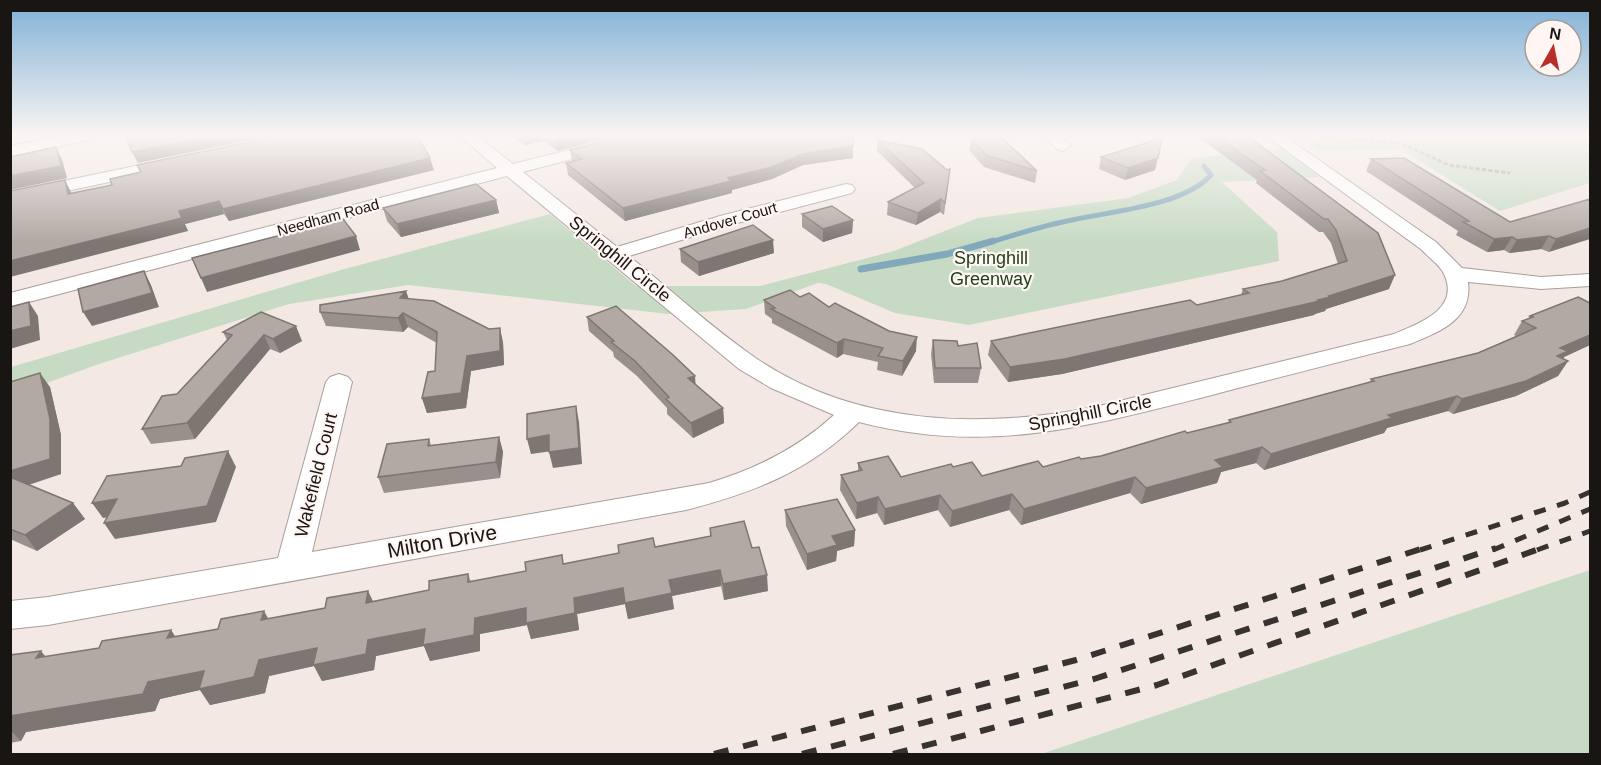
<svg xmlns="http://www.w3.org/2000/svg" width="1601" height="765" font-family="Helvetica,sans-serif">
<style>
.green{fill:#c7dbc4}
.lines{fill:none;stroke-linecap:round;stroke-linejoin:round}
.stream-far1{stroke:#82a9bb;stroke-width:5}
.stream{stroke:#82a9bb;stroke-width:7}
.minor-casing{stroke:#a89e9a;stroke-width:2}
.path{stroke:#a39b98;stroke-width:3;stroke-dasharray:4.5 2;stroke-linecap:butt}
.minor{fill:#fff;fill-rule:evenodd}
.rail-far1{stroke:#373331;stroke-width:5;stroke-dasharray:12 12;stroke-linecap:butt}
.rail{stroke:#373331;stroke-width:6;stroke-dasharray:15 15;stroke-linecap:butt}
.wall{fill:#99908d}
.shaded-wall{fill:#7d7673}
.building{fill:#b2a8a4;stroke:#7d7673;stroke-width:1.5}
.labels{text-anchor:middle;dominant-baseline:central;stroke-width:4.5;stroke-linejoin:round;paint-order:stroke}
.far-street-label{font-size:15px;fill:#181513;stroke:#fff6f3}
.park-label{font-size:18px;fill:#1d4118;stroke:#fff6f3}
.street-label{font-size:18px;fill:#181513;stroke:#fff6f3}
.near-street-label{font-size:21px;fill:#181513;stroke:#fff6f3}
</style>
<rect width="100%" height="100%" fill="#f3e8e4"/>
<path class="green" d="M1296 135H1590V183L1500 211 1400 149 1318 151Z
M1282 148 1319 177 1222 182 1277 232 1279 261 969 325 895 313 826 284 818 283 746 309 669 314 408 285 289 304 99 364 11 396V367L341 270 550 214 636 286H760L894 251 978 218 1128 198 1177 180 1192 158Z
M1590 570V754H1041Z"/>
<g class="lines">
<path class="stream-far1" d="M987 243C1015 235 1044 225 1072 220 1112 211 1183 206 1211 175L1204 166"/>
<path class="stream" d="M861 269 947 254 993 241"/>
<g class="minor-casing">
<path id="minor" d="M68 135H98L90 140 10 156V146Z
M459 135H476L513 164 628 135H653L651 138 523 172 617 247 720 216 846 184 852 185 855 189 852 193 734 224 629 256C671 290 713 329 757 359 856 426 981 429 1095 407L1394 334C1417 324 1461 310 1444 274 1440 265 1429 258 1422 250L1265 135H1283L1436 242 1462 268 1541 277 1590 274V286L1541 289 1468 282C1473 320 1439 332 1410 344 1343 361 1275 378 1208 396 1086 427 985 455 859 422 808 472 754 492 686 510L48 625 10 629V601L48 597 278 558 326 382 330 377 339 374 348 377 352 382 312 552 709 483C756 469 798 448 834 415L771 388 739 369 507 176 10 307V293L497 168Z
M1041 135H1059L1071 146 1063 151 1057 149Z
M174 158 180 159 182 163 180 167 10 203V192Z"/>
</g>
<path class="path" d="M1305 136 1400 143 1449 165 1510 173"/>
<use href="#minor" class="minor"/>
<path class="rail-far1" d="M1420 550 1565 503 1590 492
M1493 550 1590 509
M1537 550 1590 531"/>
<path class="rail" d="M714 754 1076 660 1424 548
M802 754 1094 679 1496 548
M893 754 1157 685 1542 548"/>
</g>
<path class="wall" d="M510 135H620L557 151 544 141 525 145Z
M974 135H999L1037 171 1035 183 984 167 969 150 971 139H973Z
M1197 135H1246L1378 233 1389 289 1326 309 1325 311 1315 314 1314 315 1062 374 1008 382 988 355 991 341 1197 305 1241 295 1243 289 1282 281 1338 264 1331 243 1323 232H1319L1256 183 1257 180 1201 139Z
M877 140 947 170 950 169 944 215 940 212 916 225 887 215 888 202 915 188 877 151Z
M853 146V158L803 165 772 179 732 190V193L625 221 568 175 566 163 572 161 570 150Z
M1101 157 1155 170 1125 180 1099 169Z
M1371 159 1510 222 1590 199 1549 252 1541 249 1509 253 1504 250 1487 252 1456 235 1458 231 1366 171Z
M434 170 229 221 224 214 185 224 188 231 72 194 112 185Z
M496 200 499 213 401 237 387 221 383 208Z
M802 214 853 220 852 233 823 242 802 227Z
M680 249 774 253 699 276 681 262Z
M800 297 829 307 916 351 902 376 877 370 878 362 843 354 837 358 772 323V319L765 314 764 300Z
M409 299 503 342 504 365 471 371 466 408 427 413 422 398 435 371 437 343 408 327 403 332 326 326 320 312Z
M1590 303V345L1564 357 1563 359 1568 361 1558 376 1516 396 1453 414 1448 411 1387 428 1384 433 1264 470 1256 463 1221 472 1217 483 1141 504 1130 493 1021 525 1009 510 950 527 938 510 884 525 877 513 856 519 840 490 841 475 858 471V463L901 477 953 467 982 476 1043 467 1101 456 1228 423 1229 420 1370 382 1371 379 1478 353 1516 336 1514 335 1522 321 1528 319 1530 316Z
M261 312 302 341 280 353 270 349 195 439 151 444 142 429 177 394 227 340 223 332Z
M587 317 695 376V384L723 408 724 423 693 438 667 414V408L637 376 614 357 613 352 589 331Z
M933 340 958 346 981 368 978 383H934L931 354Z
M10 382 50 387 61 435V474L29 485 73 503 85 519 37 551 10 539Z
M499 437 503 452 500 478 384 493 378 477 429 439 431 445Z
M785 510 855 530 854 546 837 551 836 561 807 570 786 526Z
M710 528 752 548 768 591 724 600 721 586 672 596 674 609 628 619 625 604 577 614 579 630 531 639 527 625 480 634V651L430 661 424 646 376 656 374 670 322 681 314 666 269 676 265 693 210 705 200 690 160 699 155 711 26 732 21 741 10 743V655L46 657 99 648 171 630 175 637 218 629 325 608 368 591 373 601 429 590 468 574 471 582 710 536Z"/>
<path class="shaded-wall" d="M216 135H276L138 163 132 152Z
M523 135H543L544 141 525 145Z
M575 135H620L557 151 555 139Z
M853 146V158L803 165 772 179 732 190V193L625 221 623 208 728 178 803 154Z
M56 147 62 159 67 178 10 190V176Z
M430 158 434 170 229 221 223 209Z
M1158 158 1155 170 1125 180 1128 168Z
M65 180 71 192 75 207 68 194Z
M941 199 940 212 916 225 918 213Z
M496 200 499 213 401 237 397 224Z
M219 201 224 214 185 224 179 211Z
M182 218 188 231 10 277V261Z
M853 220 852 233 823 242V229Z
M1590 228V239L1549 252 1556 239Z
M356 236 360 250 207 292 201 278Z
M1549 236 1541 249 1509 253 1517 240Z
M1512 237 1504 250 1487 252 1494 239Z
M773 240 774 253 699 276 698 262Z
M144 271 151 285 159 307 92 326 83 312Z
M1395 275 1389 289 1326 309 1325 311 1315 314 1314 315 1062 374 1008 382 1010 367 1318 300 1329 296Z
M406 291 411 305 400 298Z
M29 302 38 316 40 340 10 349V331Z
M403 313 408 327 403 332 398 318Z
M296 326 302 341 280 353 273 339Z
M500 328 503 342 504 365 471 371 466 408 427 413 422 398 467 356Z
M264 335 270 349 195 439 187 423Z
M1590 335V345L1564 357 1558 366 1547 371 1560 348Z
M917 337 916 351 902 376 903 361Z
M844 339 843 354 837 358V343Z
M1568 361 1558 376 1516 396 1453 414 1462 399Z
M40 373 50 387 61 435V474L14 489 10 484V471Z
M695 376 696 390 688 378Z
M1457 396 1448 411 1387 428 1384 433 1264 470 1271 454 1388 415Z
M576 406 579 422 582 464 553 468 549 452Z
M723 408 724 423 693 438 691 423Z
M549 435 552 451 531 454 527 439Z
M499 437 503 452 500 478 496 462Z
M1262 447 1256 463 1221 472 1217 483 1141 504 1146 488 1215 460Z
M228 451 236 467 216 522 115 539 104 523Z
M1135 477 1130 493 1021 525 1024 509Z
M1012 494 1009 510 950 527 952 511Z
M940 495 938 510 884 525 885 509Z
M878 497 877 513 856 519 857 503Z
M117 499 127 515 103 518 92 503Z
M73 503 85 519 37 551 25 535Z
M855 530 854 546 837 551 836 561 807 570V554L832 536Z
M720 570 721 586 672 596 674 609 628 619 625 604 577 614 579 630 531 639 527 625 480 634V651L430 661 424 646 376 656 374 670 322 681 314 666 269 676 265 693 210 705 200 690 160 699 155 711 26 732 21 741 10 730V716L148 682 317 648 368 640 623 588Z
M767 575 768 591 724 600 723 584Z
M368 591 375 607 366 603Z
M264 611 273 627 261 620Z
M171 630 182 647 167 638Z
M41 651 54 667 36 658Z"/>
<path class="building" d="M125 135H216L132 152Z
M284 135H417L430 158 223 209 219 201 179 211 182 218 10 261V191L65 180 68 194 112 185 110 179 141 172 137 165Z
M549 135H575L555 139Z
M629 135H796L853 137V146L803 154 772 167 728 178 731 181 623 208 566 163 582 159 570 150Z
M974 135H999L1037 171 986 155 971 139 978 138Z
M1214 135H1246L1378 233 1395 275 1329 296 1331 297 1318 300 1320 301 1065 359 1010 367 991 341 1190 300 1197 305 1249 293 1243 289 1282 281 1347 261 1336 230 1328 219H1324L1260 171 1265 170Z
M1162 138 1158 158 1128 168 1101 157Z
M877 140 922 149 947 170 950 169 945 203 941 199 918 213 888 202 924 183Z
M56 147 61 166 10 176V157Z
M1404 158 1510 222 1590 199V228L1556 239 1549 236 1517 240 1512 237 1494 239 1463 222 1469 221 1371 159Z
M476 184 496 200 397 224 383 208Z
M832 206 853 220 823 229 802 214Z
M343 219 356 236 201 278 192 258Z
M753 225 773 240 698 262 680 249Z
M144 271 152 293 83 312 78 289Z
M790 290 800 297 809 293 829 307 835 303 889 331 917 337 903 361 878 356 883 348 844 339 837 343 771 309 775 308 764 300Z
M406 291 400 298 434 301 489 329 500 328V351L467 356 461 393 422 398 428 372 435 371 437 332 403 313 398 318 320 312V305Z
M1578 297 1590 303V335L1560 348 1568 351 1557 356 1568 361 1526 381 1462 399 1457 396 1388 415 1392 418 1271 454 1262 447 1215 460 1223 467 1146 488 1135 477 1024 509 1012 494 952 511 940 495 885 509 878 497 857 503 841 475 862 470 858 463 888 456 901 477 951 464 953 467 972 462 982 476 1038 461 1043 467 1079 457 1081 459 1101 456 1185 431 1187 433 1231 422 1229 420 1374 381 1371 379 1478 353 1536 328 1522 321 1533 317 1530 316Z
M29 302 31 326 10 331V307Z
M616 306 672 354 695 376 688 378 723 408 691 423 666 399 669 397 635 361 611 342 614 341 587 317Z
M261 312 296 326 273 339 264 335 187 423 142 429 162 396 177 394 232 335 223 332Z
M933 340 957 341 958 346 977 343 981 368H935Z
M40 373 50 419V459L10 471V382Z
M576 406 579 448 549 452V435L527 439V414Z
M499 437 496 462 378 477 387 444 429 439 428 446Z
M228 451 207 506 104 523 117 499 92 503 107 476 181 466 185 458Z
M10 477 73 503 25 535 10 529Z
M837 499 855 530 832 536 837 545 807 554 785 510Z
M744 521 752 548 759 547 767 575 723 584 720 570 669 580 672 593 625 603 623 588 574 598 575 613 526 623V608L475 618 474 635 423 645 425 629 368 640 366 654 313 665 317 648 259 660 254 677 199 689 204 671 148 682 143 694 10 716V655L41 651 36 658 99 648 102 641 171 630 167 638 218 629 221 619 264 611 261 620 325 608 327 598 368 591 366 603 429 590V581L468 574V582L526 571 525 562 562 555 563 564 619 553 618 545 653 538 655 547 711 536 710 528Z"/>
<linearGradient id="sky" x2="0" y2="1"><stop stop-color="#7fb0d6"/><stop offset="0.56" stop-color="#faf5f3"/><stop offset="1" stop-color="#faf5f3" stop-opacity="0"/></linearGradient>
<rect width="1601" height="242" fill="url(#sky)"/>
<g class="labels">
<g class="far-street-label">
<text transform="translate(328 217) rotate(-15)">Needham Road</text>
<text transform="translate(730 220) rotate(-16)">Andover Court</text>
</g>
<g class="park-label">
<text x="991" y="258">Springhill<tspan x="991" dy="21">Greenway</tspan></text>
</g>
<g class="street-label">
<text transform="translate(620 259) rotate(39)">Springhill Circle</text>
<text transform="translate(1090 413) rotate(-11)">Springhill Circle</text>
<text transform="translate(316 475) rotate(-76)">Wakefield Court</text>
</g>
<g class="near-street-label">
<text transform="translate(442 541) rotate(-10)">Milton Drive</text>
</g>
</g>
<rect width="1601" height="765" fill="none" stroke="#181513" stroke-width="24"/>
<g transform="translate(1553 48) rotate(9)"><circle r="28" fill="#fff6f3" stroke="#a39c99" stroke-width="1.5"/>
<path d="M0-4.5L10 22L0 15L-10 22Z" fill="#bb2d29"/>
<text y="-9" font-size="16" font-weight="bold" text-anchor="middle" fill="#181513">N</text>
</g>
</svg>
